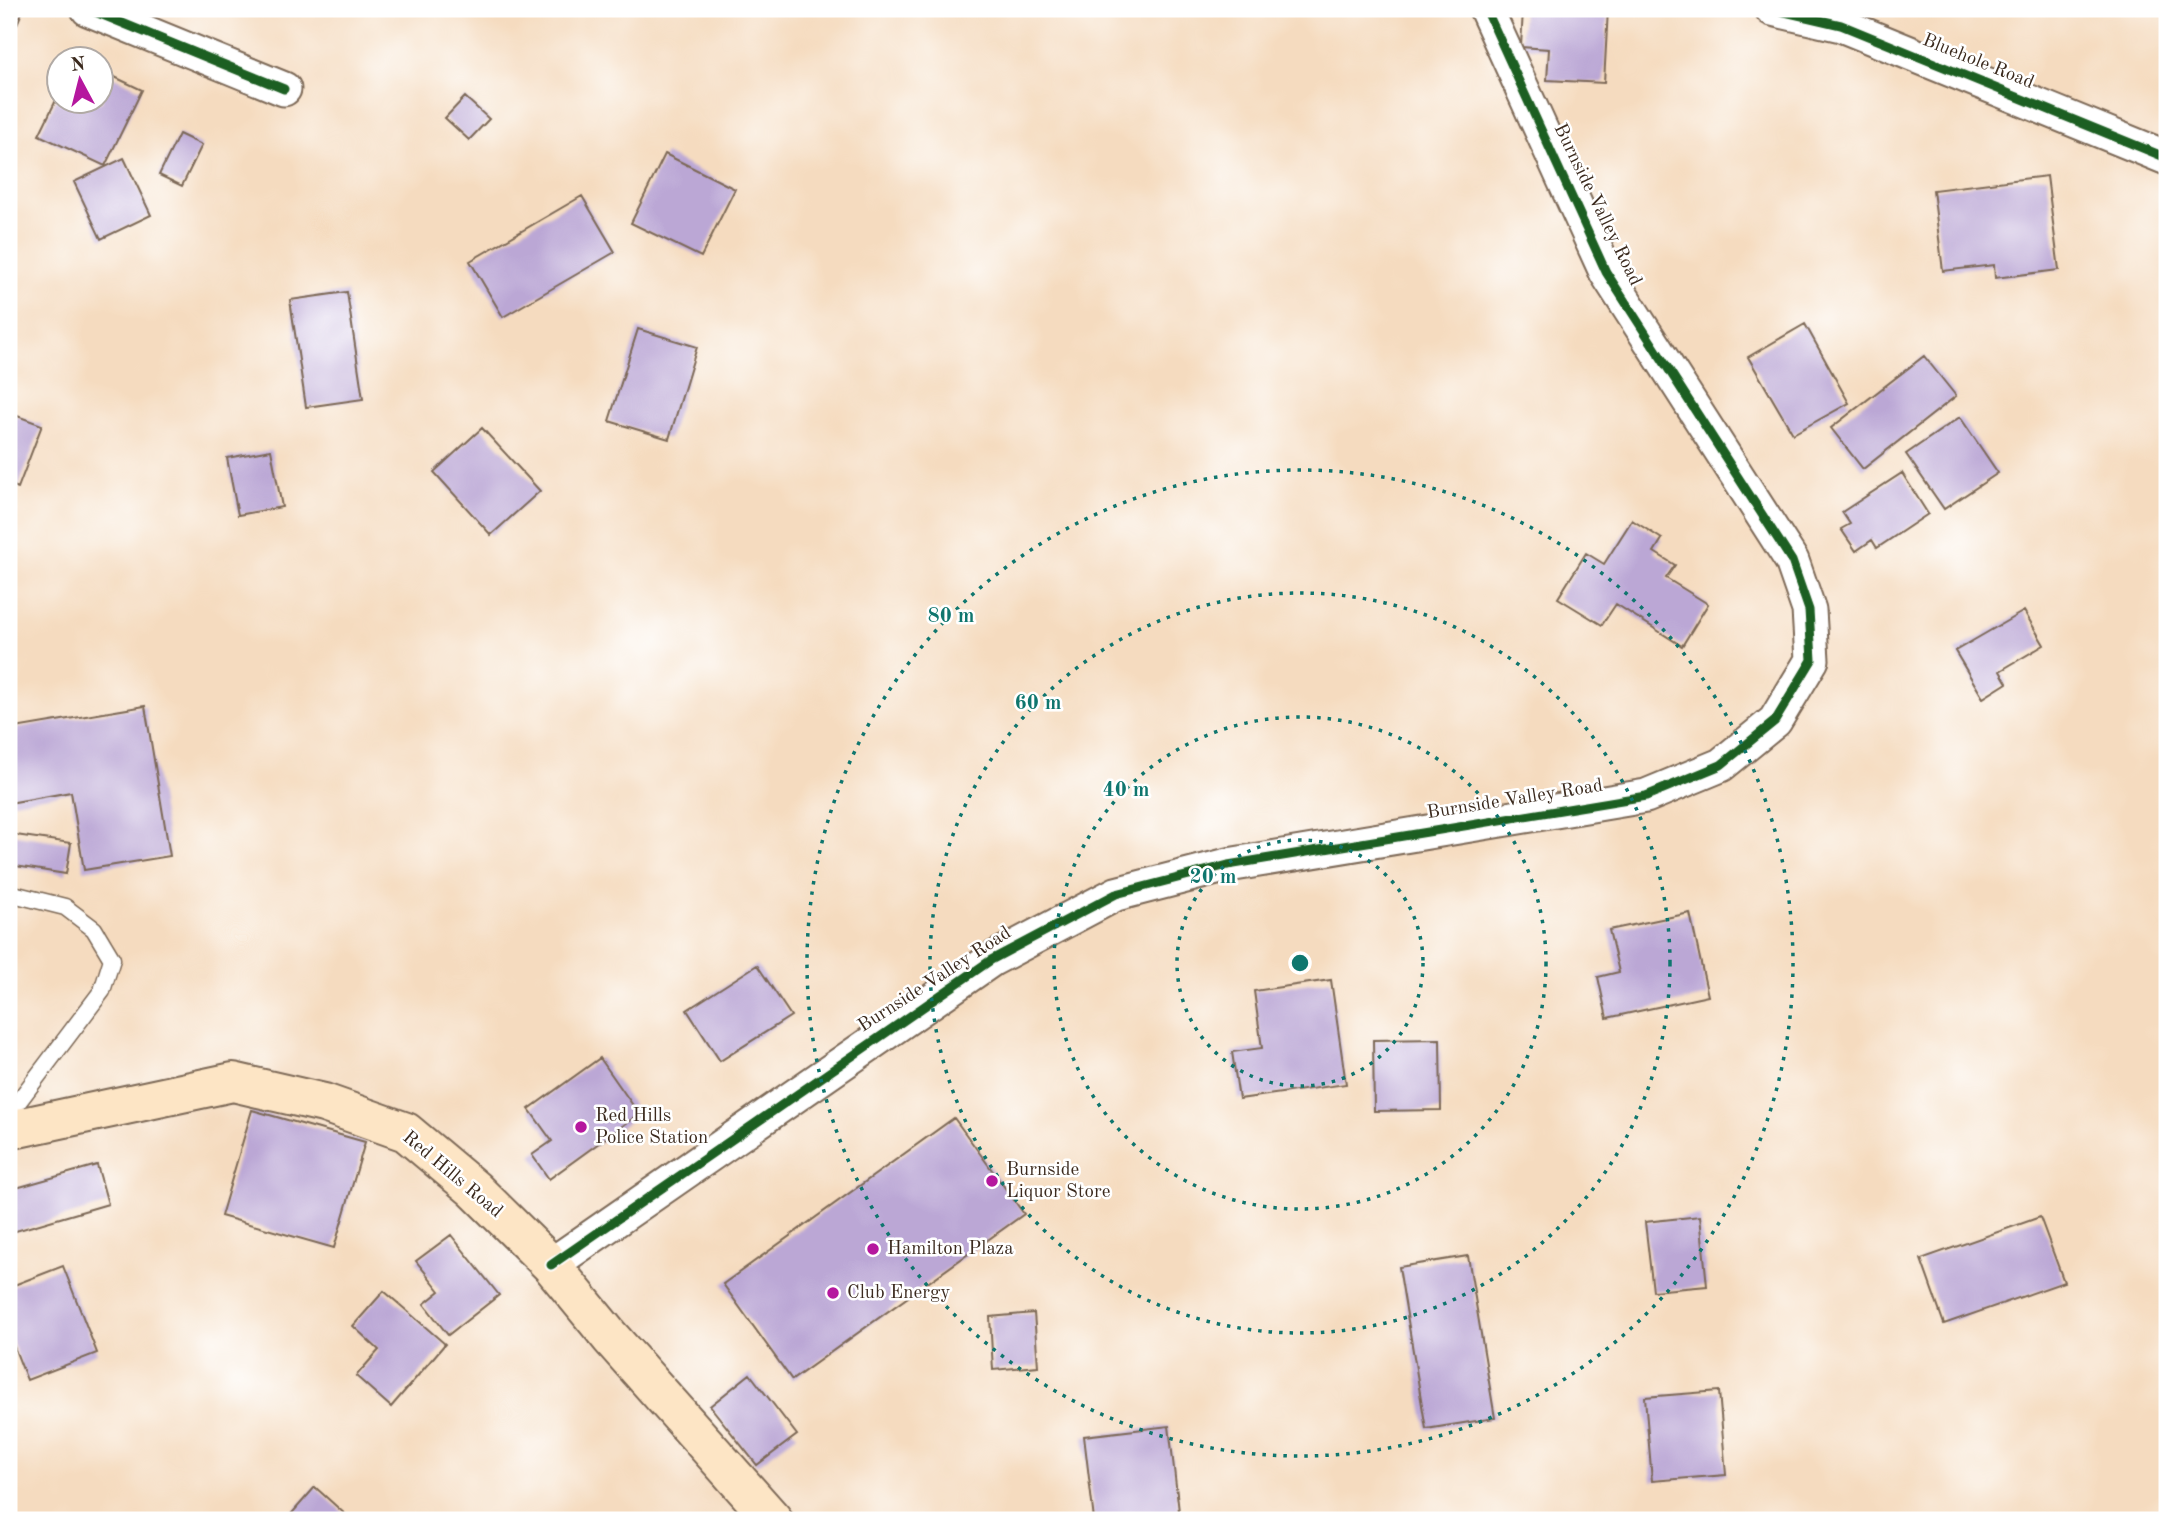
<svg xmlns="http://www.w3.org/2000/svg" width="2176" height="1529" font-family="'Old Standard TT',serif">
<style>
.building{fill:#bba7d5}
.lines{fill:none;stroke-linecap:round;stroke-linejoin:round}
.lane-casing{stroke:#7c6856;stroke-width:19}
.street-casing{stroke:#7c6856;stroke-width:37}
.secondary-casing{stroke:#7c6856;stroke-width:42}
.lane{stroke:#fff;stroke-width:16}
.street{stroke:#fff;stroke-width:33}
.secondary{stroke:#fde5c5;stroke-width:38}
.cycleway-casing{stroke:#fff;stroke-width:13}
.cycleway{stroke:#1b5e20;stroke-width:9}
.ring{fill:none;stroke:#0f766e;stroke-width:3.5;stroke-dasharray:3.5 7}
.poi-dot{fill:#b5179e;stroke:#fff;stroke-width:2.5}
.labels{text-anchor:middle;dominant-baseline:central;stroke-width:5;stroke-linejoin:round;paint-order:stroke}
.street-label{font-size:19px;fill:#3b2a1e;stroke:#fff}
.poi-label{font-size:19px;fill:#3b2a1e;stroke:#fff;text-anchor:start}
.centre{fill:#0f766e;stroke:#fff;stroke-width:3.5}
.ring-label{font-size:21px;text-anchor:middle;font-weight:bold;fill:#0f766e;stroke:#fff;stroke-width:5;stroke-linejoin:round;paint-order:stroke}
</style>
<rect width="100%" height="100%" fill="#fff"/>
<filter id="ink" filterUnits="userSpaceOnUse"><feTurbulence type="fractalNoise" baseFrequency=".0143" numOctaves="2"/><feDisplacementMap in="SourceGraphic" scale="14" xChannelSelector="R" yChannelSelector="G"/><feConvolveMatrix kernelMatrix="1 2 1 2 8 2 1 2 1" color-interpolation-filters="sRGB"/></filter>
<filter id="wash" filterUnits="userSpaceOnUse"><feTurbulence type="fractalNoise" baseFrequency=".00686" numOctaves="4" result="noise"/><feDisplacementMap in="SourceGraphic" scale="28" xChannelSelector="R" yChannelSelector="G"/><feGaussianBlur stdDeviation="1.57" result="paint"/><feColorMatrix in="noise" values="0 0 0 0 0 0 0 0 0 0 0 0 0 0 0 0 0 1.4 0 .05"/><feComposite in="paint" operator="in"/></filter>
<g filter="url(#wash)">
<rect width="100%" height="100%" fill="#f5dbbf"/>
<g id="blocks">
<path class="building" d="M9 9 23 10 9 43Z
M1523 9H1608L1604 83 1547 80 1549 49 1521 47Z
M102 71 142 90 105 166 39 135 60 92V102H102Z
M465 97 489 119 469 140 445 118Z
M179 134 202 145 182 186 159 175Z
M665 154 735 189 701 257 631 223Z
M124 158 151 215 101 239 74 182Z
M2047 176 2059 270 1995 278 1994 265 1943 271 1933 190Z
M582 196 615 252 503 317 470 261Z
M347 292 363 399 306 407 290 300Z
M1805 324 1849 403 1793 434 1748 357Z
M638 329 697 347 669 439 609 421Z
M1924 356 1956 396 1863 469 1831 428Z
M9 413 42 425 18 488 9 484Z
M1960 417 1998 473 1944 509 1906 454Z
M482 428 540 491 491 535 434 472Z
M271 450 282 507 238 515 227 458Z
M1902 473 1928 514 1877 548 1872 540 1856 551 1841 529 1850 524 1842 512Z
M1632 520 1662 539 1654 552 1675 565 1666 578 1708 604 1682 646 1616 604 1602 625 1558 598 1586 553 1604 564Z
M2024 611 2044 645 2000 671 2007 683 1983 698 1955 651Z
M145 706 170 856 84 870 71 792 9 803V729Z
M9 834 71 843 66 874 9 865Z
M1690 913 1708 996 1607 1018 1598 977 1619 972 1609 930Z
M757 965 791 1016 720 1061 687 1010Z
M1331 980 1346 1084 1239 1099 1232 1052 1262 1048 1254 991Z
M1440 1039 1441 1110 1374 1111 1373 1040Z
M600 1058 639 1114 549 1179 532 1155 552 1141 529 1109Z
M252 1110 365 1142 334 1248 221 1216Z
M954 1118 1024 1214 792 1380 723 1284Z
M97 1165 108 1204 9 1233V1190Z
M1700 1216 1707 1286 1653 1291 1645 1222Z
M2040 1217 2064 1282 1944 1324 1921 1259Z
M451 1235 499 1295 448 1335 424 1304 440 1291 416 1261Z
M1468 1256 1495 1418 1426 1429 1399 1267Z
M63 1266 97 1353 27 1380 9 1334V1287Z
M384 1291 445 1344 391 1407 356 1376 379 1350 353 1326Z
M1034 1313 1038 1366 993 1370 990 1317Z
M750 1374 797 1435 757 1465 710 1406Z
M1719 1391 1726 1475 1652 1481 1645 1397Z
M1169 1426 1180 1520H1094L1084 1436Z
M315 1487 346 1515 341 1520H286Z"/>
</g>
</g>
<g filter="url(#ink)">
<use href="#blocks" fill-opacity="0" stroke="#7c6856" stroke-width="2"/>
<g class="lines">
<g class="lane-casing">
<path id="lane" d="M9 893 65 907 94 929 112 959 102 991 9 1114"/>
</g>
<g class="street-casing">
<path id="street" d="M88 9 284 89
M1772 9 1841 25 2167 158
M551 1265 991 960 1116 894 1228 865 1646 796 1721 765 1775 721 1812 660 1809 610 1792 561 1606 272 1486 9"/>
</g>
<g class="secondary-casing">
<path id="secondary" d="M9 1130 233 1082 324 1103 406 1132 474 1189 551 1265 610 1337 773 1520"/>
</g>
<use href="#lane" class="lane"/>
<use href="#street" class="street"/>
<use href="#secondary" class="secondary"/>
<g class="cycleway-casing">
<path id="cycleway" d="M88 9 284 89
M1772 9 1841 25 2167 158
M551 1265 991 960 1116 894 1228 865 1646 796 1721 765 1775 721 1812 660 1809 610 1792 561 1606 272 1486 9"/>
</g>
<use href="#cycleway" class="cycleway"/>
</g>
</g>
<g class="ring">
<circle cx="1300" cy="963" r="123"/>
<circle cx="1300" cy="963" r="246"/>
<circle cx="1300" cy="963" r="370"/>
<circle cx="1300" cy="963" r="493"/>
</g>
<g class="poi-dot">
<circle cx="581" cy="1127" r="7"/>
<circle cx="992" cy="1181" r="7"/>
<circle cx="873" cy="1249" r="7"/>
<circle cx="833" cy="1293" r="7"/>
</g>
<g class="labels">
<g class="street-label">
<text transform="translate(1978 62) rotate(22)">Bluehole Road</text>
<text transform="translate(1597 205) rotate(64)">Burnside Valley Road</text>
<text transform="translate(1515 800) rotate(-9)">Burnside Valley Road</text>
<text transform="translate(935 980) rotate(-33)">Burnside Valley Road</text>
<text transform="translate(452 1175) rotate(40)">Red Hills Road</text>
</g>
<g class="poi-label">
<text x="595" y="1116">Red Hills<tspan x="595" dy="22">Police Station</tspan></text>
<text x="1006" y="1170">Burnside<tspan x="1006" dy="22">Liquor Store</tspan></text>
<text x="887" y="1249">Hamilton Plaza</text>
<text x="847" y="1293">Club Energy</text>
</g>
</g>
<circle cx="1300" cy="963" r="10" class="centre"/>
<g class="ring-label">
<text x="951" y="622">80 m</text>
<text x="1038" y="709">60 m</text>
<text x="1126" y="796">40 m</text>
<text x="1213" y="883">20 m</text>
</g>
<rect width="2176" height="1529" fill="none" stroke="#fff" stroke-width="35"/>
<g transform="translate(80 80) rotate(353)"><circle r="33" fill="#ffffff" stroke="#b1aaa5" stroke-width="2"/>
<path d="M0-5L12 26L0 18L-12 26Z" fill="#b5179e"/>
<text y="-10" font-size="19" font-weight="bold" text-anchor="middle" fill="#3b2a1e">N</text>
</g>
</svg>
